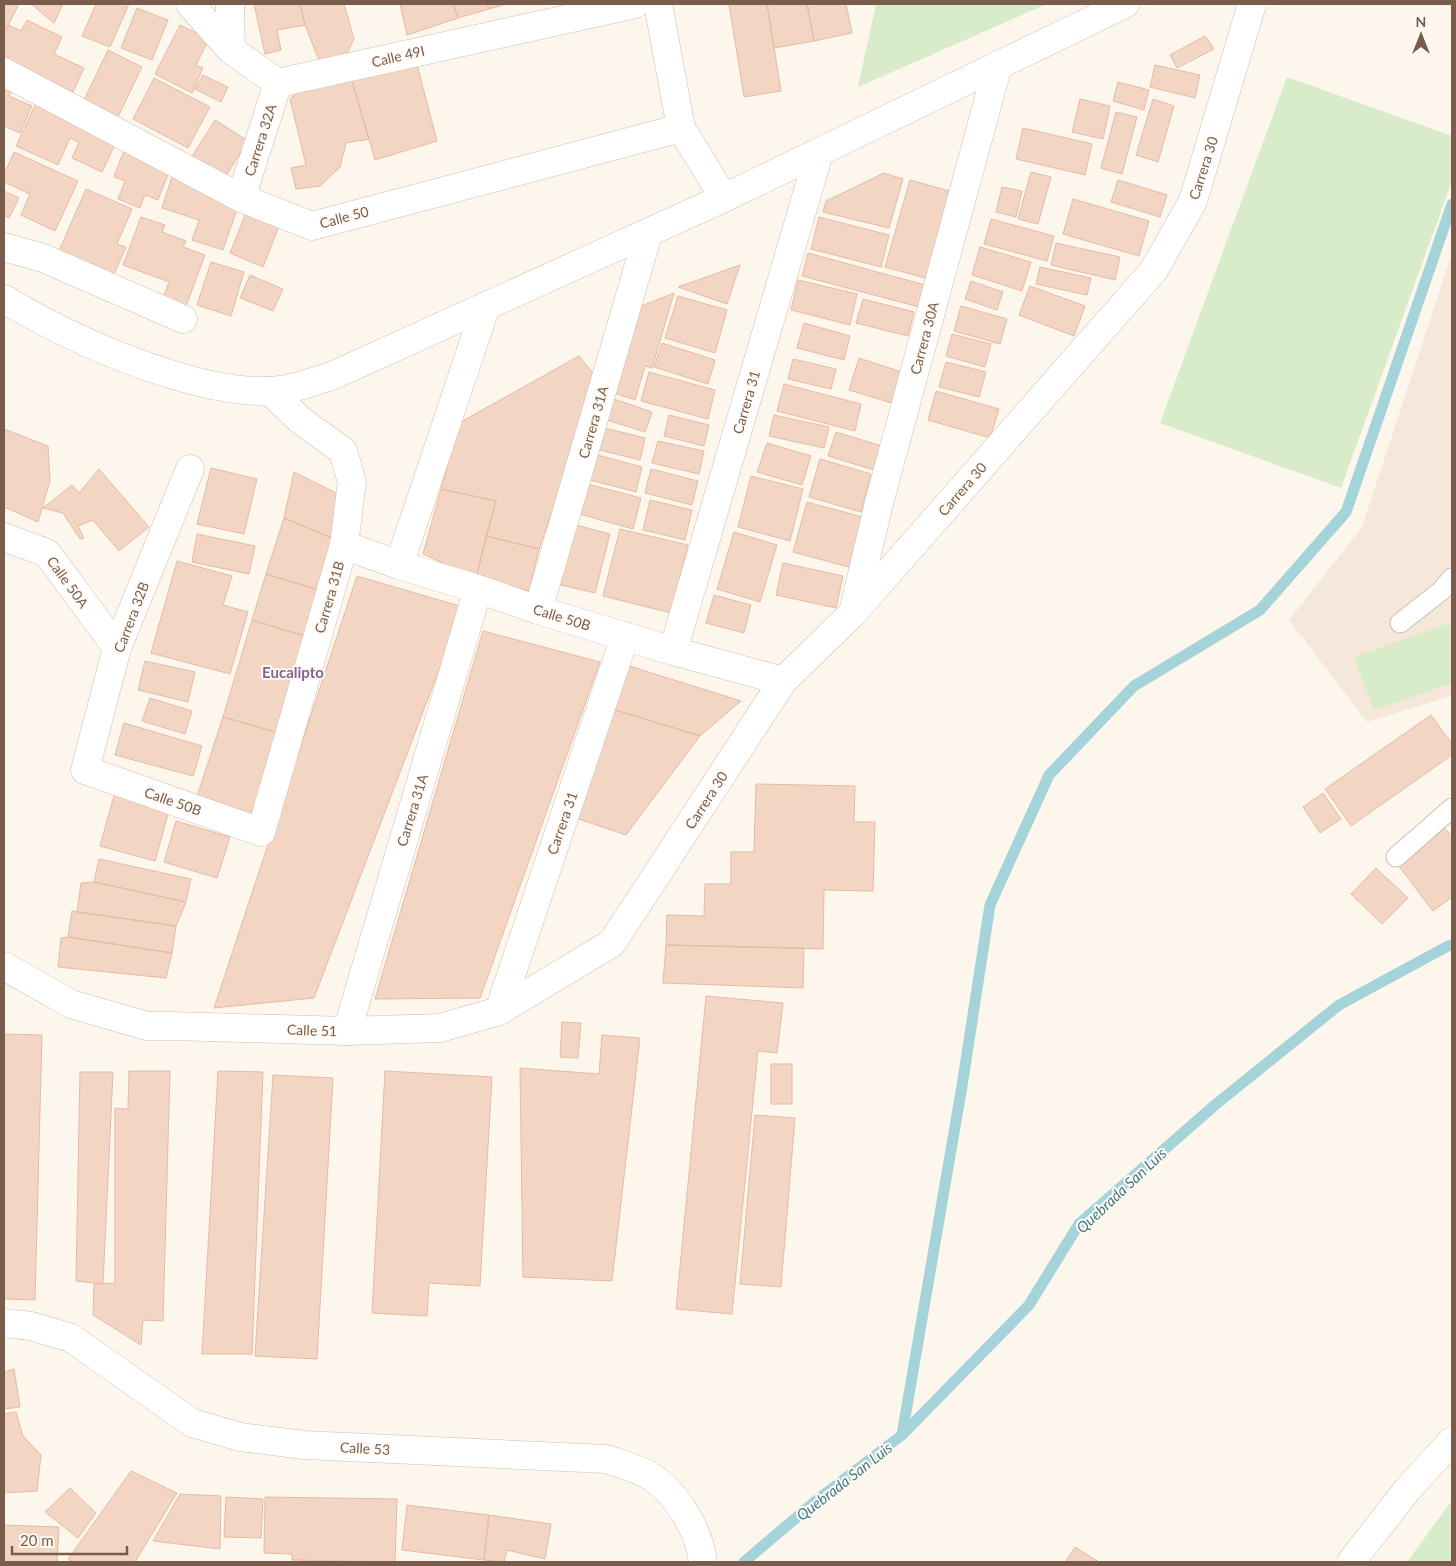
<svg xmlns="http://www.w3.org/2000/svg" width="1456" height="1566" font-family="Lato,sans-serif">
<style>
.residential{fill:#f5e8da}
.green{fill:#d8ecc9}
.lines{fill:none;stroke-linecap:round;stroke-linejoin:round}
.stream{stroke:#a5d3da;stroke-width:11}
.building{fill:#f3d5c3;stroke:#e6bba3}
.service-casing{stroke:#d1beb0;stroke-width:21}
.minor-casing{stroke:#d1beb0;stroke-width:29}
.tertiary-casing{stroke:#d1beb0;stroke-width:29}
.secondary-casing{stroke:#d6c0b0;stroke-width:29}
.service{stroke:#fff;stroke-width:19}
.minor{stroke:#fff;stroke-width:28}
.tertiary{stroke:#fff;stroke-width:28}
.secondary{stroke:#fff;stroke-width:28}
.labels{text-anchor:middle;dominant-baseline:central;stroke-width:4;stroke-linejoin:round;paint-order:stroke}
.street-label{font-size:14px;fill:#7a5c4d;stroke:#fffaf3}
.neighbourhood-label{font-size:15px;font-weight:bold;fill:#846695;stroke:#fffaf3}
.water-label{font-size:15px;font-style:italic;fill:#437c86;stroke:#fffaf3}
</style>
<rect width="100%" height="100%" fill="#fdf6ec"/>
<path class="residential" d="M1452 253V696L1367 722 1289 620 1362 527Z"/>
<path class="green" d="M876 4H1047L858 87Z
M1287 77 1452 136V181L1341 488 1160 423Z
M1452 622V683L1374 710 1354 657Z
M1452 1500V1562H1406H1407Z"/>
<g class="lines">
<path class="stream" d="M902 1435 962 1086 990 905 1049 775 1134 686 1260 610 1346 512 1452 204
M744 1562 817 1500 902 1435 1029 1305 1079 1224 1215 1105 1339 1005 1448 946 1452 945"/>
</g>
<path class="building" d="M4 4H19L4 33Z
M31 4H63L54 23Z
M96 4H129L110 47 82 36Z
M254 4H300L305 25 277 30 281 50 265 54Z
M300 4H344L354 39 343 62 322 68 305 25Z
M400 4H453L458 18 407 35Z
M453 4H487L489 9 458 18Z
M487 4H506L489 9Z
M729 4H767L781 91 744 97Z
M767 4H807L814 41 774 48Z
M807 4H846L852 33 814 41Z
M137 8 168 20 152 60 121 48Z
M27 20 62 37 54 54 84 68 73 92 4 59V37L9 25 21 31Z
M180 25 209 39 196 65 203 68 192 93 155 74Z
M1205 36 1214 49 1177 68 1170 55Z
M108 50 142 67 118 117 84 100Z
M416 61 437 141 375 160 352 81 383 64Z
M1155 65 1200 75 1195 98 1150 87Z
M203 75 228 87 221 102 195 89Z
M154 78 210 107 188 148 133 119Z
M352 81 369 139 346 143 340 167 320 186 296 189 291 168 306 165 290 99 303 86 324 82Z
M1118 82 1149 90 1144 110 1113 101Z
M4 85 13 89 9 96 32 106 20 133 4 126Z
M38 99 119 136 102 172 72 158 79 142 70 138 58 165 16 146Z
M1080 99 1110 106 1103 139 1072 132Z
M1153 99 1174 106 1158 162 1136 155Z
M1116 112 1137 117 1122 174 1101 168Z
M215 120 248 141 224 179 191 158Z
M1023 128 1092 144 1085 175 1016 159Z
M124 150 171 167 158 200 145 195 140 208 118 199 125 181 114 177Z
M14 152 78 181 55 231 21 215 30 194 4 182V175Z
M1031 172 1051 177 1038 224 1018 219Z
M884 173 903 179 889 228 823 212 826 201Z
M172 177 237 209 223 250 192 240 199 220 162 208Z
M910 180 953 192 929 279 885 267Z
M1118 180 1167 195 1160 217 1111 202Z
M1002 187 1022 191 1016 217 996 212Z
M86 189 132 209 117 244 126 247 114 274 59 251Z
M4 191 19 198 9 218 4 215Z
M1073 199 1149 221 1139 256 1063 234Z
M247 210 280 224 263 267 230 253Z
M141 217 165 225 162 232 186 241 183 247 205 255 186 306 163 298 169 282 123 265Z
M819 217 889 235 881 267 811 249Z
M991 219 1054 236 1047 261 984 244Z
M1056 243 1120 257 1115 280 1051 265Z
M980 247 1031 262 1022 291 972 275Z
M808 253 925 285 919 307 802 276Z
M211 262 244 272 231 316 197 305Z
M740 265 727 304 678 287Z
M1040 267 1091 278 1087 295 1036 284Z
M250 275 283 289 273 311 240 298Z
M798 280 857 294 850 325 791 310Z
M971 281 1003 292 997 310 965 299Z
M1030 286 1085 306 1074 336 1019 315Z
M674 293 652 368 645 366 635 400 614 393 639 307Z
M678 296 727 310 715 353 665 338Z
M863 299 914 312 908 336 856 323Z
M961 306 1007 319 1000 344 954 331Z
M804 323 850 336 844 360 797 348Z
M952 334 991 344 985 367 946 356Z
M662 343 715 360 708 384 654 367Z
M579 356 598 379 539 549 486 536 496 501 441 489 459 423Z
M859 358 908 374 898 405 849 390Z
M793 359 836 369 831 389 788 379Z
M946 362 986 372 979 397 939 387Z
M649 372 715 390 708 419 641 401Z
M784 384 861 404 855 431 777 411Z
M936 391 999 409 990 438 928 420Z
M611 398 652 412 645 432 604 419Z
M669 415 709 425 704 446 664 436Z
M774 415 829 427 824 448 769 436Z
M601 427 645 438 640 460 596 449Z
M4 429 48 446 50 481 38 522 4 507Z
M836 432 882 446 874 470 828 456Z
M658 441 704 451 699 474 652 463Z
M767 443 811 456 802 485 757 472Z
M590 453 642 467 636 492 583 478Z
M820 459 871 474 861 512 809 497Z
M211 468 257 479 244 534 197 524Z
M99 469 149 527 119 551 93 520 78 526 84 538 80 539 63 513 43 508 72 485 79 493Z
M651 469 698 481 692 505 645 493Z
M294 472 338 494 339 541 284 518Z
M751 476 803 489 790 541 738 527Z
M584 483 641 498 633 529 576 513Z
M441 489 496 501 476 578 423 554Z
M650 500 692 510 685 540 643 530Z
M807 502 870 519 856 569 793 552Z
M284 518 339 541 322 591 266 574Z
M572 524 610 534 595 593 557 584Z
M620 529 688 545 671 613 603 596Z
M734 532 777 545 760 602 717 589Z
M197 534 255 546 249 574 192 562Z
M486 536 539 549 529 591 476 578Z
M177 561 232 576 223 605 248 612 230 674 151 653Z
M783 563 843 576 836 608 776 595Z
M266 574 322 591 308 637 252 620Z
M357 576 463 607 314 998 214 1008Z
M714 595 751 605 744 633 706 623Z
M252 620 308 637 279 733 223 717Z
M483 631 600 662 480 998 375 999Z
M145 661 195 672 188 702 138 690Z
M623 664 741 701 700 736 609 708Z
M150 698 192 711 185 734 142 721Z
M609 708 700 736 626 835 573 817Z
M1431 715 1452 744V755L1351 826 1325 789Z
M223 717 279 733 252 822 197 796Z
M124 723 202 746 193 776 115 755Z
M756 784 855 786 854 822H875L873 891 824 890 823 949 666 945 667 915 704 916 705 884H731V852H754Z
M115 792 170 807 155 861 100 846Z
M1323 793 1341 819 1320 833 1303 807Z
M176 821 230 837 217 878 164 862Z
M1443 826 1452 837V897L1433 911 1395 861Z
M99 859 191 879 186 902 94 882Z
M1376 868 1408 898 1382 924 1351 894Z
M94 882 186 902 176 926 77 912 81 883Z
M72 911 176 926 172 953 68 937Z
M68 937 172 953 166 978 58 967 61 938Z
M666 945 804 948 803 988 663 983Z
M706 996 783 1003 777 1053 758 1051 732 1314 676 1309Z
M562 1022 581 1023 578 1058 560 1057Z
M4 1034 42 1035 35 1300 4 1299Z
M602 1035 640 1038 612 1281 523 1277 520 1068 599 1074Z
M771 1064H792V1104H771Z
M129 1071H170L163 1321 143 1320 141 1345 93 1315 94 1284 115 1283V1108L128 1109Z
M218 1071 263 1072 252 1354H202Z
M385 1071 492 1077 480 1286 429 1283 427 1316 372 1313Z
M80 1072H113L103 1284 76 1281Z
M273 1075 333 1078 317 1359 255 1356Z
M755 1115 795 1118 781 1287 740 1284Z
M14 1369 20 1407 4 1409V1372Z
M16 1412 23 1436 41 1455 37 1491 4 1493V1414Z
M131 1471 177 1493 135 1562H73L68 1559Z
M70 1488 96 1513 78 1538 45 1512Z
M180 1494 221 1496 220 1549 153 1541Z
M226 1497 263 1499 261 1538 224 1537Z
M265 1497 397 1499 395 1562 292 1560V1554L264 1553Z
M407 1505 489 1515 484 1560 402 1550Z
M489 1515 551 1524 545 1559 507 1550 504 1562 484 1560Z
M4 1525 59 1527 57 1562H4Z
M1075 1547 1099 1562H1065Z"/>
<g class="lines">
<g class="service-casing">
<path id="service" d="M1400 623 1441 591 1452 578
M1396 857 1452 808"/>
</g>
<g class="minor-casing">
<path id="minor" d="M190 4 231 50 278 83 635 4
M230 4 231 50
M658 4 681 128 724 198
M4 72 241 198 312 226 681 128
M241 198 278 83
M4 247 43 258 183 319
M190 469 117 648 85 770 261 832 344 545 352 482 343 451 300 420 270 391
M4 537 47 553 117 648
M344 545 399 565 478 589 538 610 673 651 783 681
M399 565 486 306
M538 610 648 234
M853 613 879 503 998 65
M673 651 819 153
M499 1011 625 636
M347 1031 478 589"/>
</g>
<g class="tertiary-casing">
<path id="tertiary" d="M4 966 71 1004 147 1026H171L347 1031 440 1028 499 1011 612 943 783 681 853 613 1154 270 1193 201 1252 4
M4 1323 31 1326 71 1338 192 1423 240 1437 304 1445 606 1459C620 1464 637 1468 650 1476 677 1493 699 1530 703 1562"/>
</g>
<g class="secondary-casing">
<path id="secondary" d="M4 299C56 330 112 356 170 374 202 384 235 392 268 391 291 390 313 382 334 375L724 198 1125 4
M1351 1562 1407 1490 1452 1441"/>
</g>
<use href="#service" class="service"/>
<use href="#minor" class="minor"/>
<use href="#tertiary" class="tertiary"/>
<use href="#secondary" class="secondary"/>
</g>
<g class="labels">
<g class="street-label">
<text transform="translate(398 56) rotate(-13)">Calle 49I</text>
<text transform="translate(260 140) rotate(-72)">Carrera 32A</text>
<text transform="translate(1203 168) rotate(-72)">Carrera 30</text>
<text transform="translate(344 217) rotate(-15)">Calle 50</text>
<text transform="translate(924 338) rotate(-75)">Carrera 30A</text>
<text transform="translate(746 402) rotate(-74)">Carrera 31</text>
<text transform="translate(593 422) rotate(-74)">Carrera 31A</text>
<text transform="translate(962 489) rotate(-49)">Carrera 30</text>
<text transform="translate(68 582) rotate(54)">Calle 50A</text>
<text transform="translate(329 597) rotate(-74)">Carrera 31B</text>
<text transform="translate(131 617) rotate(-69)">Carrera 32B</text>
<text transform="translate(562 617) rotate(17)">Calle 50B</text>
<text transform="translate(706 800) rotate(-57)">Carrera 30</text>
<text transform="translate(173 801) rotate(19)">Calle 50B</text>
<text transform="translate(412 810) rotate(-73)">Carrera 31A</text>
<text transform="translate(562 823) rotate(-71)">Carrera 31</text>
<text transform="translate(312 1030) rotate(2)">Calle 51</text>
<text transform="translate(365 1448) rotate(3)">Calle 53</text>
</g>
<g class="neighbourhood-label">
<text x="293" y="672">Eucalipto</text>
</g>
<g class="water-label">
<text transform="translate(1121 1190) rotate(-43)">Quebrada San Luis</text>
<text transform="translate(844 1481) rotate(-38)">Quebrada San Luis</text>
</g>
</g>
<rect width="1456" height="1566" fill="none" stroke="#7a5c4d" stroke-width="10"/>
<g transform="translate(1421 35)" stroke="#fffaf3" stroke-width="4" paint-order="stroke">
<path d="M0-4L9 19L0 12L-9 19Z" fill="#7a5c4d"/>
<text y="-8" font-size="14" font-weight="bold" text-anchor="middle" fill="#7a5c4d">N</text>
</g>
<path d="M12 1546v8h115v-8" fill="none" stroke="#7a5c4d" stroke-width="2.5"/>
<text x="20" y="1546" font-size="15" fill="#7a5c4d" stroke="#fffaf3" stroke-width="4" paint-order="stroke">20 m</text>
</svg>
